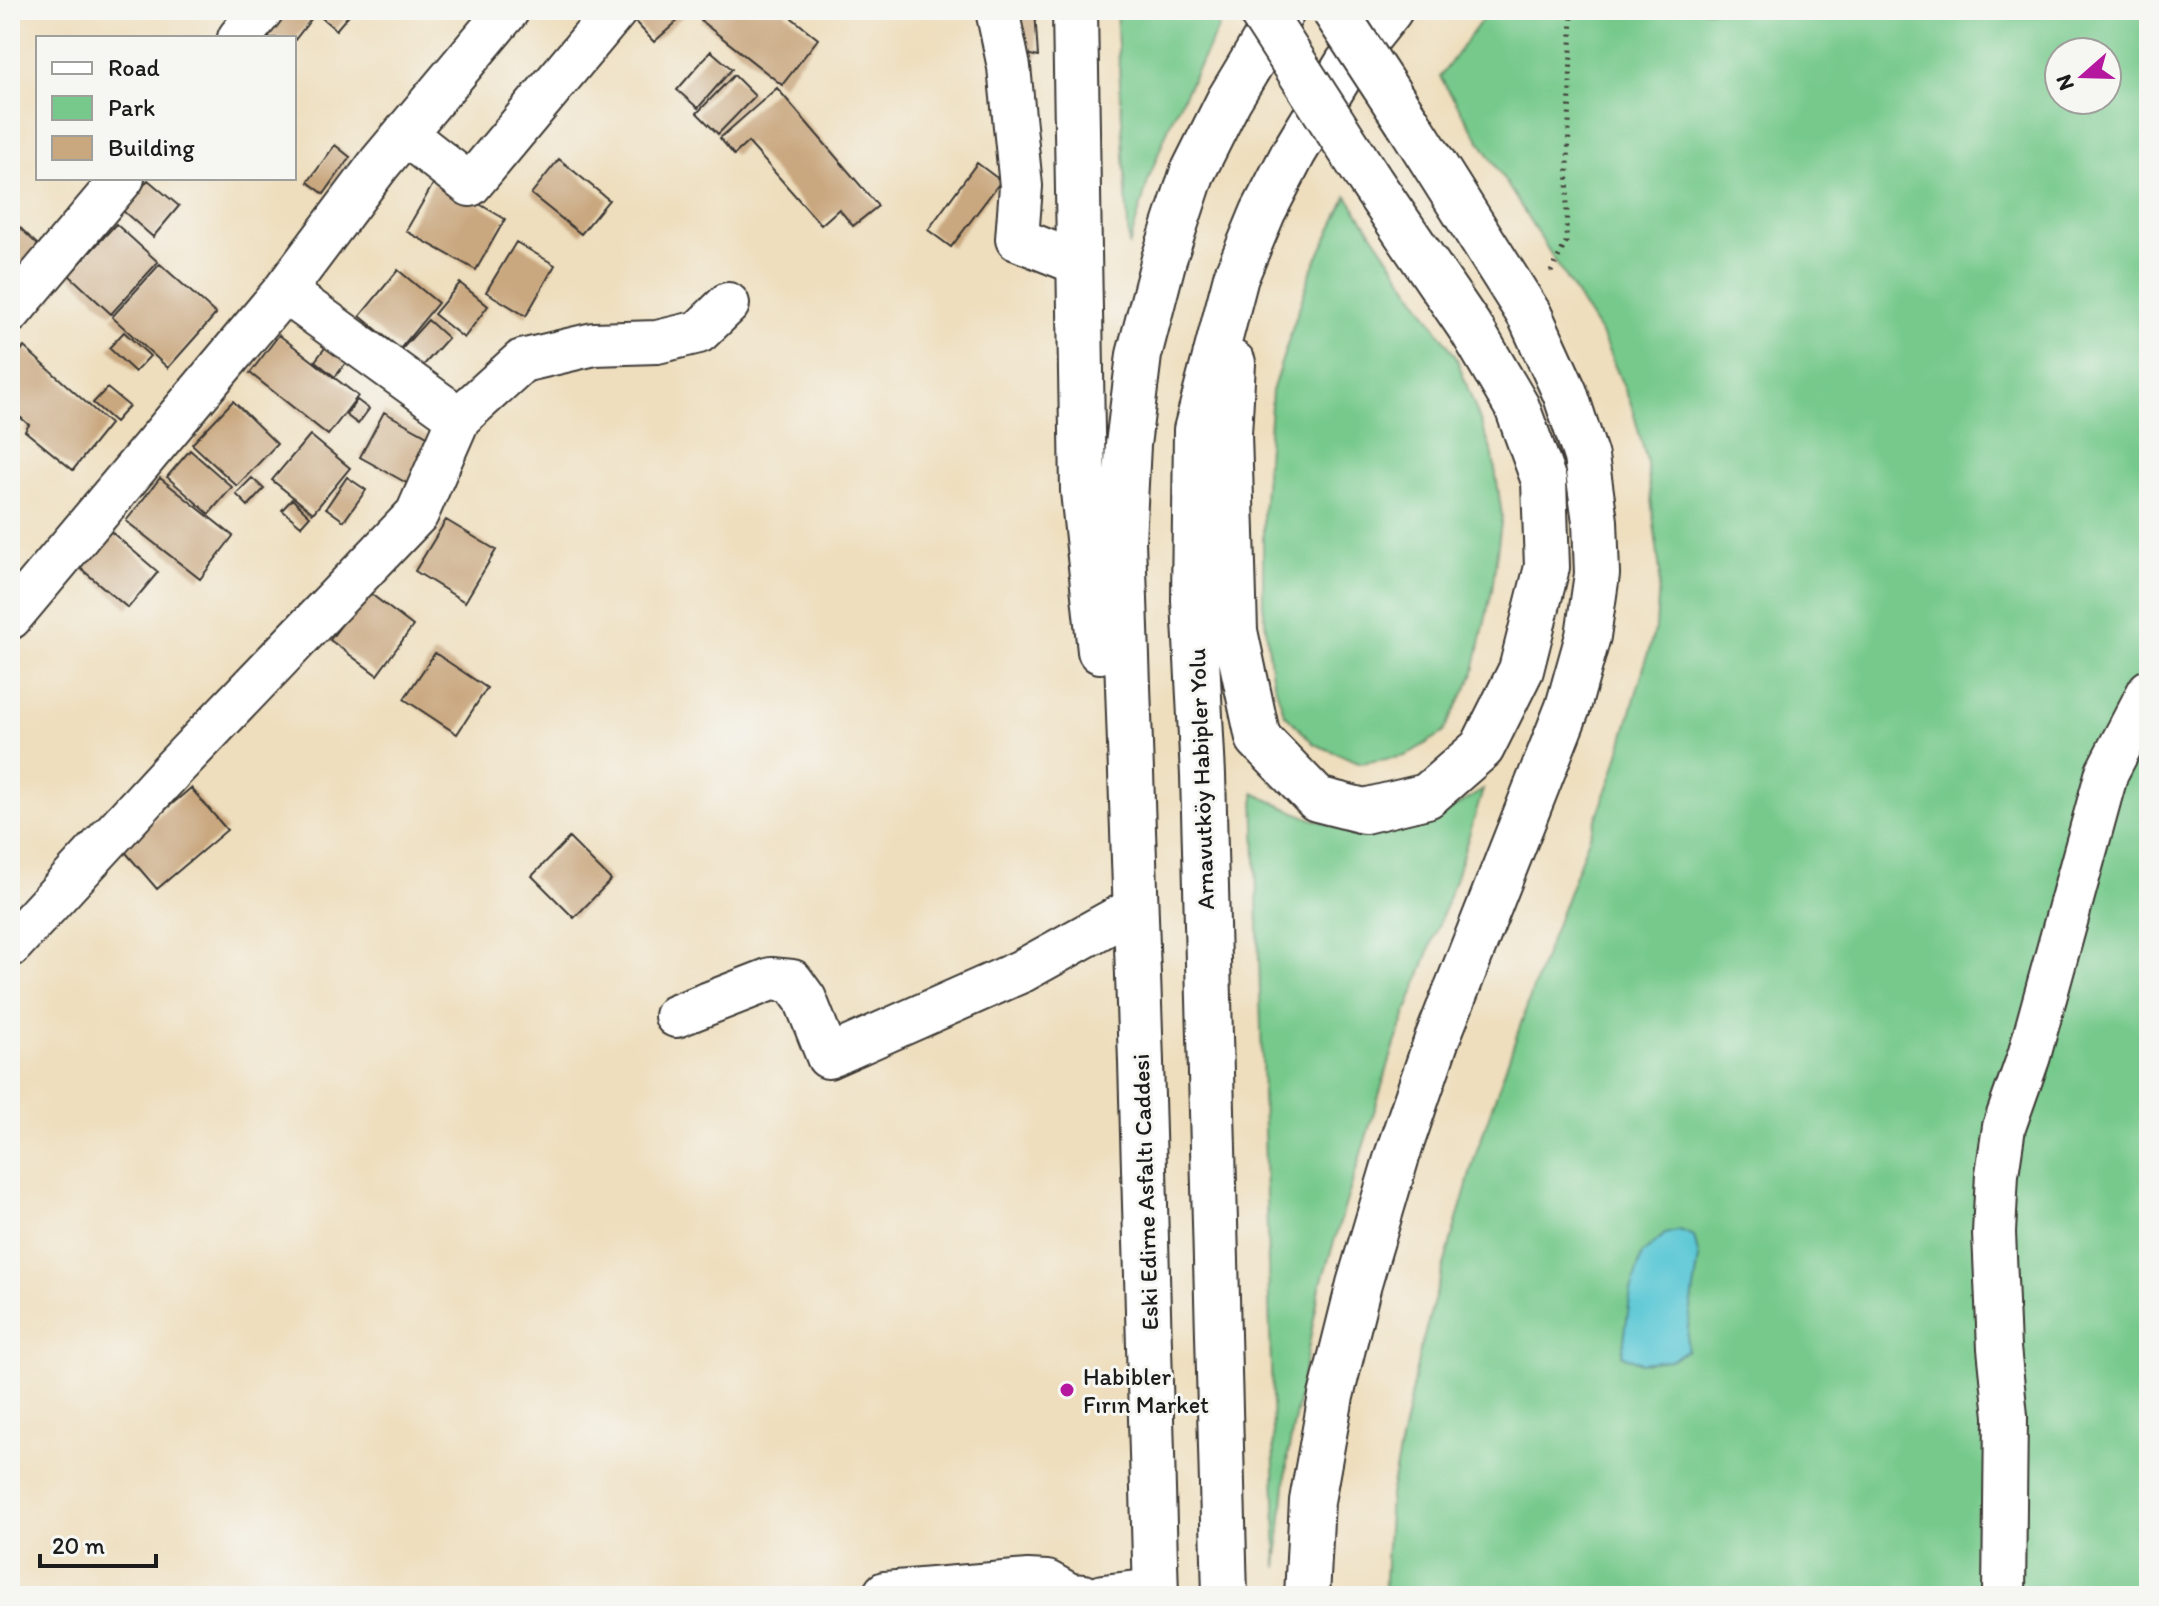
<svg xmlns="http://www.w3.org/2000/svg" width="2159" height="1606" font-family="Itim,sans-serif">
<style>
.green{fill:#76c98b;stroke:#497254;stroke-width:2;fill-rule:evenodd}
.water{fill:#5ec9d6;stroke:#3d7279;stroke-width:2}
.building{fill:#c9a77f}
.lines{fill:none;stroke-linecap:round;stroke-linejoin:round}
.minor-casing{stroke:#3c3934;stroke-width:46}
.highway-casing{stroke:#3c3934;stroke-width:48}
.path{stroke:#3c3934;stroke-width:5;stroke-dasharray:2 6;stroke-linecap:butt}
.minor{stroke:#fff;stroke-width:42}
.highway{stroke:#fff;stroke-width:44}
.highway-bridge-casing{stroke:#3c3934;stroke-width:48;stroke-linecap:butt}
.highway-bridge{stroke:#fff;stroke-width:44}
.poi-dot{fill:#b5179e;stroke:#f6f6f2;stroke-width:3}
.labels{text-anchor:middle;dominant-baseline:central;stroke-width:6;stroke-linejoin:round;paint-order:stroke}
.street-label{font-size:24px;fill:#1c1c1c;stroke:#f6f6f2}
.poi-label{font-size:24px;fill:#1c1c1c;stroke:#f6f6f2;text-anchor:start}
</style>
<rect width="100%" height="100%" fill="#f6f6f2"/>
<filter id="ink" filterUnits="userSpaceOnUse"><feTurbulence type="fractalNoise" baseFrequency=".0125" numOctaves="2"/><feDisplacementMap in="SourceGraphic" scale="16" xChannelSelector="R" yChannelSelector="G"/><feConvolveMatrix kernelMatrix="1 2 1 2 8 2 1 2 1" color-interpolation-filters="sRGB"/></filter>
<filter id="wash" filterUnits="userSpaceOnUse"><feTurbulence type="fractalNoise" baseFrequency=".006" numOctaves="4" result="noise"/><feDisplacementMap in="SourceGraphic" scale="32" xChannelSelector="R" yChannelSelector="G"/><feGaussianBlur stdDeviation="1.8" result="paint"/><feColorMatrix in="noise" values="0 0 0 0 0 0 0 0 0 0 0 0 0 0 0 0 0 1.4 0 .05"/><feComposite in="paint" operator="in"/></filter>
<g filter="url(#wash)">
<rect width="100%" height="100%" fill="#eedebd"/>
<path class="green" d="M1116 10H1220L1224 17 1171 121 1149 178 1129 247Z
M1489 10H2149V1596H1384L1390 1495 1420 1350 1476 1153 1543 960 1613 774 1656 625 1660 572 1646 458 1631 404 1602 336 1440 77ZM2059 52H2107V100H2059Z
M1347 196 1456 357 1493 455 1502 515 1492 590 1473 676 1443 733 1405 756 1361 763 1314 744 1284 713 1272 676 1263 604V514L1272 391 1310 274Z
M1483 790 1456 877 1395 1044 1320 1287 1288 1454 1277 1568 1254 793C1310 820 1362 845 1424 823 1444 815 1464 801 1483 790Z"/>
<path class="water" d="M1680 1230 1694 1236 1699 1258 1688 1328 1687 1351 1670 1360 1641 1363 1622 1355 1631 1291 1642 1254 1665 1234Z"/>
<g id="blocks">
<path class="building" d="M287 10H353L336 30 316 13 294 41V38H265Z
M630 10H690L654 42 627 13Z
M709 10H782L818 39 782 85 701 21Z
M1008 10H1035L1038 57 1019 52Z
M711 51 732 69 698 108 677 90Z
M734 75 755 96 718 134 697 113Z
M777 88 878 206 853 226 839 209 821 225 748 142 734 155 720 138Z
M335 145 350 157 324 194 308 182Z
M559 159 609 200 581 234 531 194Z
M977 163 1001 181 951 247 928 230Z
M436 179 505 219 476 270 406 231Z
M148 180 179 206 153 237 123 211Z
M10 218 40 247 10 278Z
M116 224 158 262 111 314 69 275Z
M516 242 555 265 526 316 486 292Z
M160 264 216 314 168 368 112 317Z
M398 270 438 303 400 349 360 316Z
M460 283 488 306 464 338 434 314Z
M428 320 448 338 421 368 401 350Z
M124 332 150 356 135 372 109 348Z
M279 335 358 396 328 435 250 373Z
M328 344 348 360 335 377 315 361Z
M24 347 110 424 73 470 25 431 29 425 10 408V363Z
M107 388 129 406 115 422 93 403Z
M357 400 369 409 358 424 346 415Z
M233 401 277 444 237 486 192 444Z
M384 412 436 441 412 486 360 457Z
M310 435 350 468 313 513 272 480Z
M190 450 232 487 209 514 167 477Z
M347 477 366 490 344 521 326 508Z
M160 478 233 536 200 579 126 521Z
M252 478 264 489 248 506 236 494Z
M292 499 310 516 301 526 282 510Z
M446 520 496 550 465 602 415 571Z
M109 530 158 572 128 608 79 567Z
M367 591 413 626 377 675 330 640Z
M435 653 487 688 457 734 404 699Z
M191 788 227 830 157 889 121 847Z
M569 838 611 880 574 918 532 876Z"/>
</g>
</g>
<g filter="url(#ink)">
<use href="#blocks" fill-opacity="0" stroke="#3c3934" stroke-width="2"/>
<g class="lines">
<g class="minor-casing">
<path id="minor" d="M997 10 1009 67 1021 186 1017 239 1080 264
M239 38 262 10
M405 134 470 185 616 10
M10 312 123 178
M459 418 522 361 594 344 657 342 699 332 728 304
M10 618 284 291 380 163 508 10
M10 946 174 768 417 514 459 418 284 291
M676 1016 771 979 792 981 805 999 828 1057 1022 971 1136 908
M885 1593 1028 1581 1047 1582 1070 1595 1084 1596
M1103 1596 1155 1590
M2004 1596 2006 1416 1999 1348 1994 1233 1997 1174 2004 1127 2029 1056 2107 772 2149 691"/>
</g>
<g class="highway-casing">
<path id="highway" d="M1075 10 1083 491 1100 651
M1233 363 1229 434 1235 631 1258 738 1317 799 1364 811 1427 796 1482 748 1521 670 1547 567 1544 481 1517 407 1473 332 1369 179
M1156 1596 1141 1062 1123 541 1128 445 1139 355 1164 259 1192 174 1229 100 1283 10
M1225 1596 1203 775 1194 600 1196 430 1236 277 1263 212 1294 152 1347 64 1390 10
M1307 1596 1312 1501 1331 1396 1359 1284 1397 1156 1437 1039 1568 707 1588 636 1597 574 1595 521 1586 457 1565 393 1530 316 1407 121"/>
</g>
<path class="path" d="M1551 272 1566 242 1572 10"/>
<use href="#minor" class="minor"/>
<use href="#highway" class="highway"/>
<g class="highway-bridge-casing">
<path id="highway-bridge" d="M1260 10 1369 179
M1334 10 1407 121"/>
</g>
<use href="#highway-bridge" class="highway-bridge"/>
</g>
</g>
<circle class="poi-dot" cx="1067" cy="1390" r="8"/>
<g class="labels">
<g class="street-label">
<text transform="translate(1201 779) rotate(-92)">Arnavutköy Habipler Yolu</text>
<text transform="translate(1145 1192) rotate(-92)">Eski Edirne Asfaltı Caddesi</text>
</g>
<g class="poi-label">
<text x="1083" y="1376">Habibler<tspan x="1083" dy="28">Fırın Market</tspan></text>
</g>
</g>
<rect width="2159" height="1606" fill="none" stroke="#f6f6f2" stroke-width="40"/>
<rect x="36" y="36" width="260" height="144" fill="#f6f6f2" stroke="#9f9f9c" stroke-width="2"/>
<rect x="52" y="62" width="40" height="12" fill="#ffffff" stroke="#9f9f9c" stroke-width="2"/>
<text x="108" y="76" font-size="24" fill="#1c1c1c">Road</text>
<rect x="52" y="96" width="40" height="24" fill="#76c98b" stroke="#9f9f9c" stroke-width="2"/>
<text x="108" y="116" font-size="24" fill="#1c1c1c">Park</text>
<rect x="52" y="136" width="40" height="24" fill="#c9a77f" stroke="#9f9f9c" stroke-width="2"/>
<text x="108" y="156" font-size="24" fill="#1c1c1c">Building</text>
<g transform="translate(2083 76) rotate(250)"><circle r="38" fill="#f6f6f2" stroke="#9f9f9c" stroke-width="2"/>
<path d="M0-6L14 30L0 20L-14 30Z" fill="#b5179e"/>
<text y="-12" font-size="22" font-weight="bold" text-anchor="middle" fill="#1c1c1c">N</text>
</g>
<path d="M40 1554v12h116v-12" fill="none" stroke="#1c1c1c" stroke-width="4"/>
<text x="52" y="1554" font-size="24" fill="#1c1c1c" stroke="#f6f6f2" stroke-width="6" paint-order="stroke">20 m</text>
</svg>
